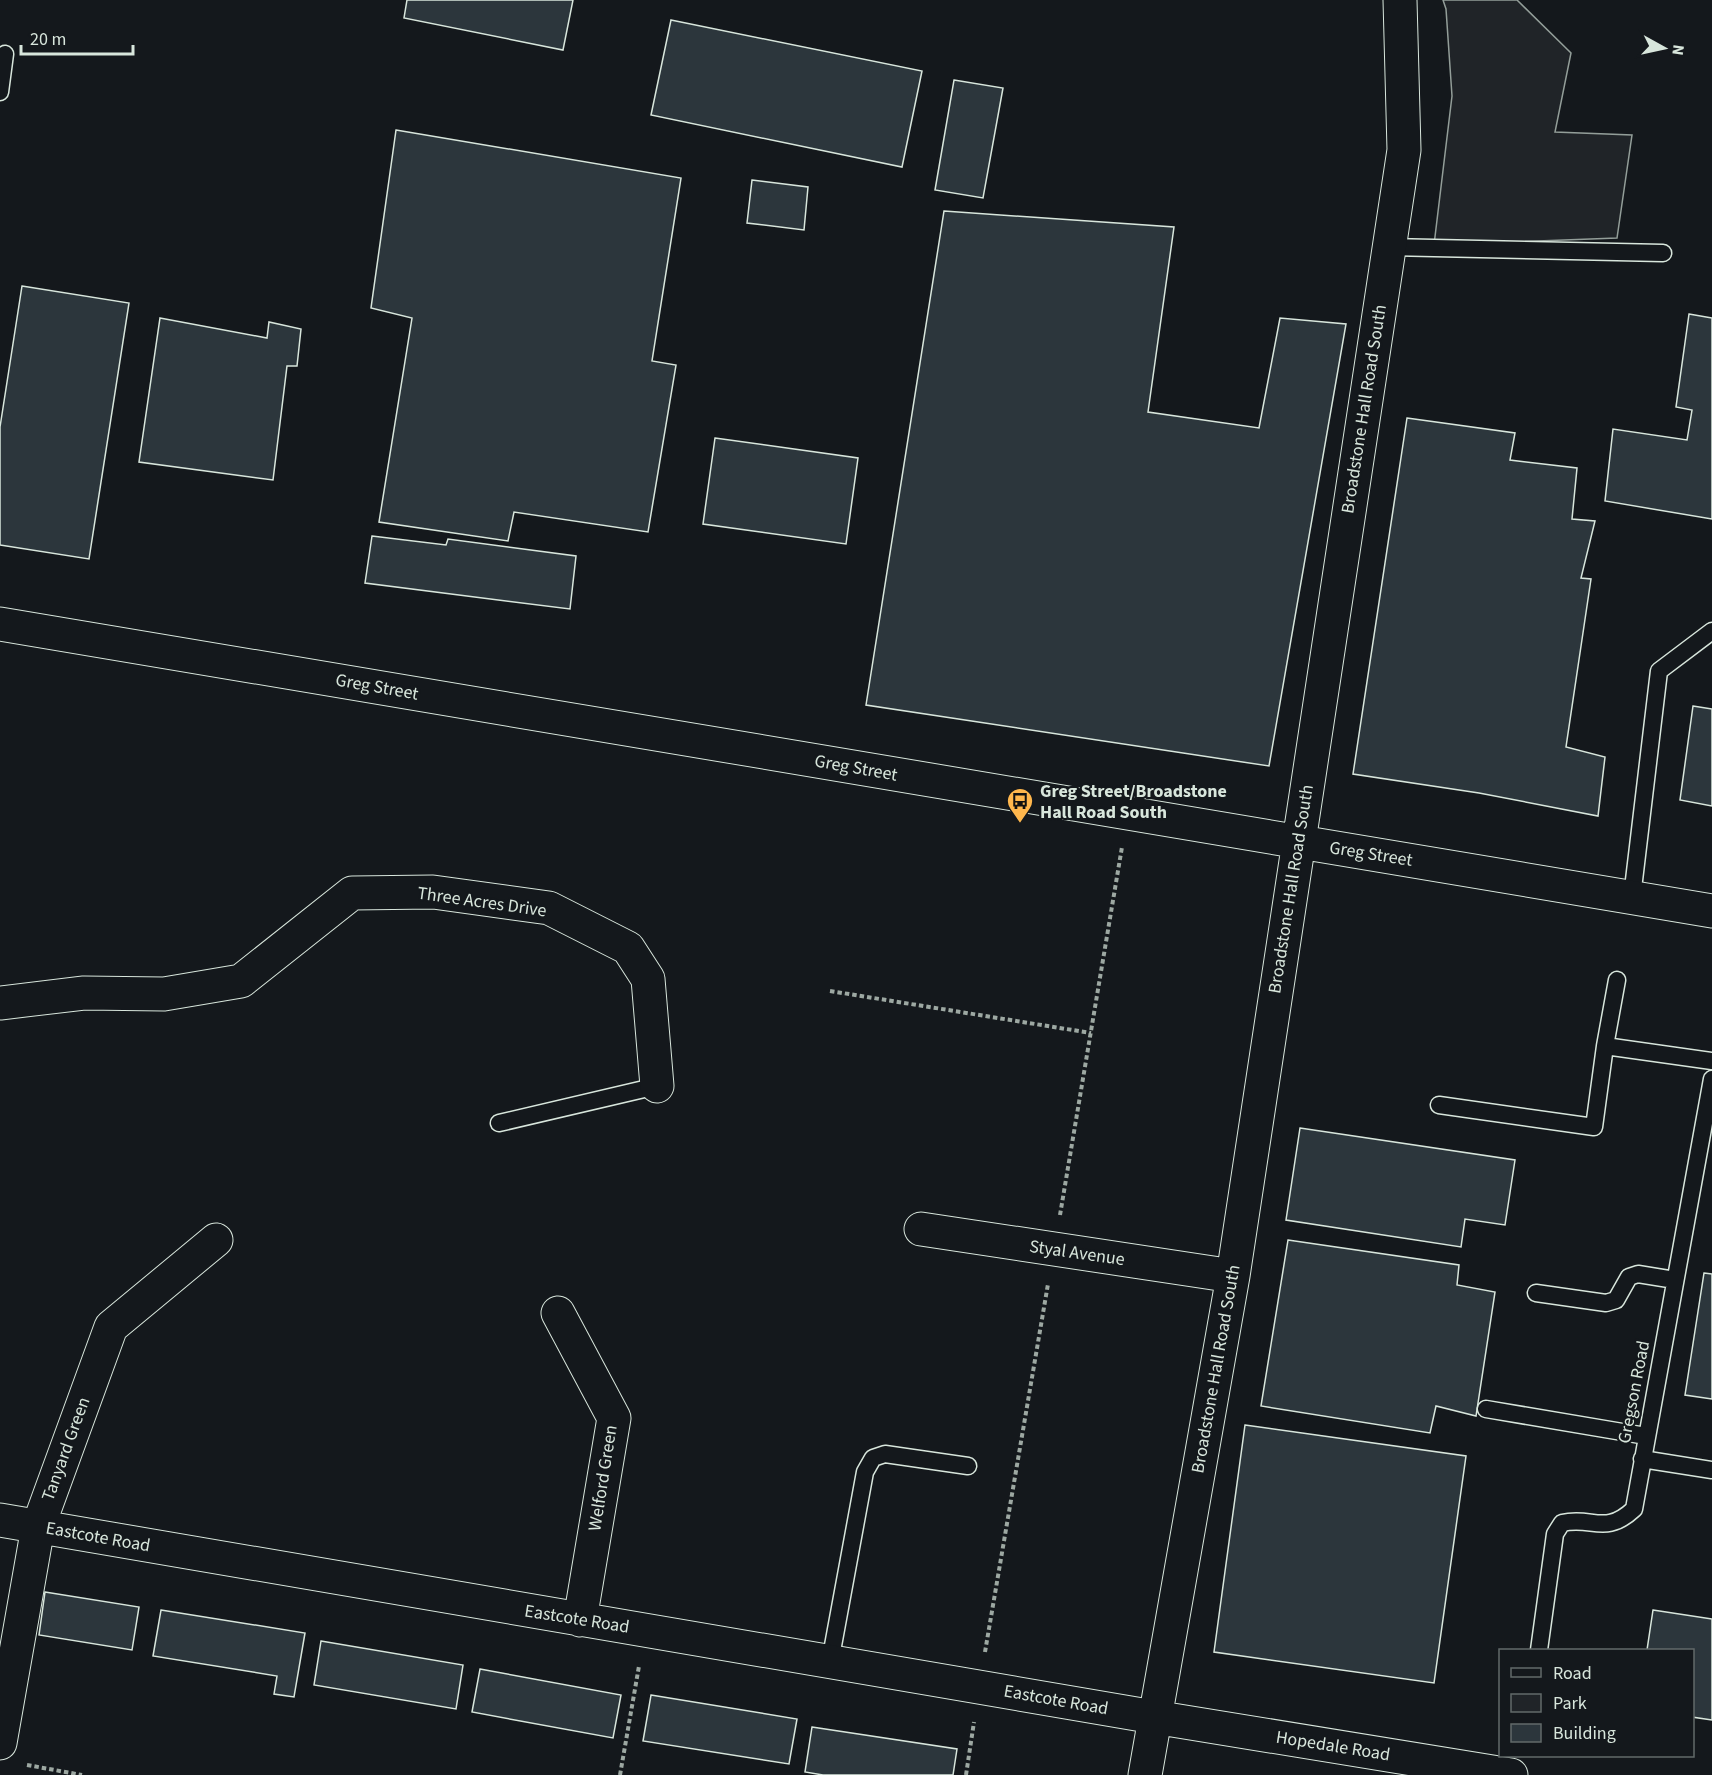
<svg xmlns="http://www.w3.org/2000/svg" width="1712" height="1775" font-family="'Source Sans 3',sans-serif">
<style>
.green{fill:#202428;stroke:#939e99;stroke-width:1.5}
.building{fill:#2c363c;stroke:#d8e6dc;stroke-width:1.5}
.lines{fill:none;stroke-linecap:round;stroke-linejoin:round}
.lane-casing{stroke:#d8e6dc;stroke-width:19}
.street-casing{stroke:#d8e6dc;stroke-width:35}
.path{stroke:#9da8a2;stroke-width:4;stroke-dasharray:4.5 3;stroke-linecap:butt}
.lane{stroke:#14181c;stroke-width:16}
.street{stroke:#14181c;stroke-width:33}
.labels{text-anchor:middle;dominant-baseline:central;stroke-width:4.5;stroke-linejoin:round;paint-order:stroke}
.street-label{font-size:18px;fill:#d8e6dc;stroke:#14181c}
.poi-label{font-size:18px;font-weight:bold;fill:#d8e6dc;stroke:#14181c;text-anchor:start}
</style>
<rect width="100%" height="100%" fill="#14181c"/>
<path class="green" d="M1443 0H1517L1571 53 1555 132 1632 135 1617 238 1434 245 1452 96 1446 9Z"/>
<path class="building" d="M407 0H573L563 50 404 18Z
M671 20 922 71 902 167 651 115Z
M954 80 1003 88 983 198 935 190Z
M396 130 681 178 652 361 676 365 648 532 514 512 508 541 379 522 412 318 371 308Z
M752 180 808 187 804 230 747 223Z
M944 211 1174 227 1148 412 1259 428 1280 318 1346 324 1269 766 866 705Z
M22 286 129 303 89 559 0 545V427Z
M1689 314 1712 318V519L1605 501 1613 429 1687 440 1692 410 1676 407Z
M160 318 267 338 269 322 301 329 297 366H287L273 480 139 462Z
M1407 418 1515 433 1510 460 1577 468 1572 519 1595 521 1581 578 1591 579 1566 747 1605 757 1598 816 1479 793 1353 774Z
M715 438 858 458 846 544 703 524Z
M372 536 446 545 448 539 576 556 570 609 365 583Z
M1693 706 1712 709V806L1680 800Z
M1300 1128 1515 1160 1505 1225 1465 1219 1461 1247 1286 1220Z
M1288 1240 1459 1265 1457 1285 1495 1292 1476 1416 1436 1406 1430 1433 1261 1406Z
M1704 1273 1712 1274V1399L1685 1395Z
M1245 1425 1466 1456 1434 1683 1214 1652Z
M45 1592 139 1607 132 1650 39 1635Z
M161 1610 305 1633 294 1697 274 1694 277 1676 153 1656Z
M1653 1610 1712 1619V1720L1692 1717V1650H1647Z
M321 1641 463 1665 456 1709 314 1685Z
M480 1669 621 1695 613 1738 472 1712Z
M651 1695 797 1719 789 1764 643 1741Z
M812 1727 957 1749 953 1775H823L805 1772Z"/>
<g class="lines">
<g class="lane-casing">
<path id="lane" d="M0 92 5 54
M1388 247 1663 253
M1632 897 1659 671 1712 631
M1617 980 1605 1046 1712 1061
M1439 1105 1594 1127 1605 1046
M499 1123 657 1086
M1536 1293 1606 1303 1616 1300 1629 1277 1638 1274 1675 1280
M1486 1409 1646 1436
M1642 1459 1712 1470
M1539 1650 1555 1534 1562 1523C1593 1516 1605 1536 1634 1509L1712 1079
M830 1662 865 1472 873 1458 885 1454 968 1466"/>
</g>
<g class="street-casing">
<path id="street" d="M0 624 1712 911
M0 1003 84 993 164 994 241 981 352 893 433 892 549 908 628 948 648 979 657 1086
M921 1229 1233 1276
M558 1313 614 1418 580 1620
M0 1520 1154 1717 1511 1775
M0 1743 38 1527 111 1327 216 1240
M1145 1775 1233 1276 1404 150 1400 0"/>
</g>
<path class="path" d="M830 991 1091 1033
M1060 1215 1122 847
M985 1652 1048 1284
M27 1765 82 1775
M620 1775 639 1666
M966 1775 974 1722"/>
<use href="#lane" class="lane"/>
<use href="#street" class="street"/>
</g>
<defs>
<g id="bus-pin" transform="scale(1.35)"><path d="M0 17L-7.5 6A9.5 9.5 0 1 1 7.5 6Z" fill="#ffb74d" stroke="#14181c"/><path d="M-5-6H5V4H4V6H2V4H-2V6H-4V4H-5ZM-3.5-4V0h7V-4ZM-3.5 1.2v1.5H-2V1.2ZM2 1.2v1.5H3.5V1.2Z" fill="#111"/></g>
</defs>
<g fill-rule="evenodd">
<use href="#bus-pin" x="1020" y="801"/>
</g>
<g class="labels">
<g class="street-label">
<text transform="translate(1364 409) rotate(-81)">Broadstone Hall Road South</text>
<text transform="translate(377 687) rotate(10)">Greg Street</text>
<text transform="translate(856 768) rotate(10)">Greg Street</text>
<text transform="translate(1371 854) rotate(9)">Greg Street</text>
<text transform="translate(1291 889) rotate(-81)">Broadstone Hall Road South</text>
<text transform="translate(482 902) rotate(8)">Three Acres Drive</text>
<text transform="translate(1077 1253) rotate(8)">Styal Avenue</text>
<text transform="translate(1216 1369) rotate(-80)">Broadstone Hall Road South</text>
<text transform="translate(1634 1392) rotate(-79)">Gregson Road</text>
<text transform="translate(66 1449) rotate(-70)">Tanyard Green</text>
<text transform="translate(603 1478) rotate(-81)">Welford Green</text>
<text transform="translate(98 1537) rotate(10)">Eastcote Road</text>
<text transform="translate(577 1619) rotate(9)">Eastcote Road</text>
<text transform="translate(1056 1700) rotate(10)">Eastcote Road</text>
<text transform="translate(1333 1746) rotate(9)">Hopedale Road</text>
</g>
<g class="poi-label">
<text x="1040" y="791">Greg Street/Broadstone<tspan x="1040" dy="21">Hall Road South</tspan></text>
</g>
</g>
<rect x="1499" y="1649" width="195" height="108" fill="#14181c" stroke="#626a69" stroke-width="1.5"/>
<rect x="1511" y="1668" width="30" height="9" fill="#14181c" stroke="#626a69" stroke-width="1.5"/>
<text x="1553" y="1679" font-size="18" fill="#d8e6dc">Road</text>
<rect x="1511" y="1694" width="30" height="18" fill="#202428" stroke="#626a69" stroke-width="1.5"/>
<text x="1553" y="1709" font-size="18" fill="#d8e6dc">Park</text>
<rect x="1511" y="1724" width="30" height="18" fill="#2c363c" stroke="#626a69" stroke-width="1.5"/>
<text x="1553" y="1739" font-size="18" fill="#d8e6dc">Building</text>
<g transform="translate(1664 48) rotate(98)" stroke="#14181c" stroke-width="4.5" paint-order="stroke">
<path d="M0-4.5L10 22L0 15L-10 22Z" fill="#d8e6dc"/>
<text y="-9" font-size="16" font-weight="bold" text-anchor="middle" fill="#d8e6dc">N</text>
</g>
<path d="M21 45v9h112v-9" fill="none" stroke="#d8e6dc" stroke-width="3"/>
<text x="30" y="45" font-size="18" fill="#d8e6dc" stroke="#14181c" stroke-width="4.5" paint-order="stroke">20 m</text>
</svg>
